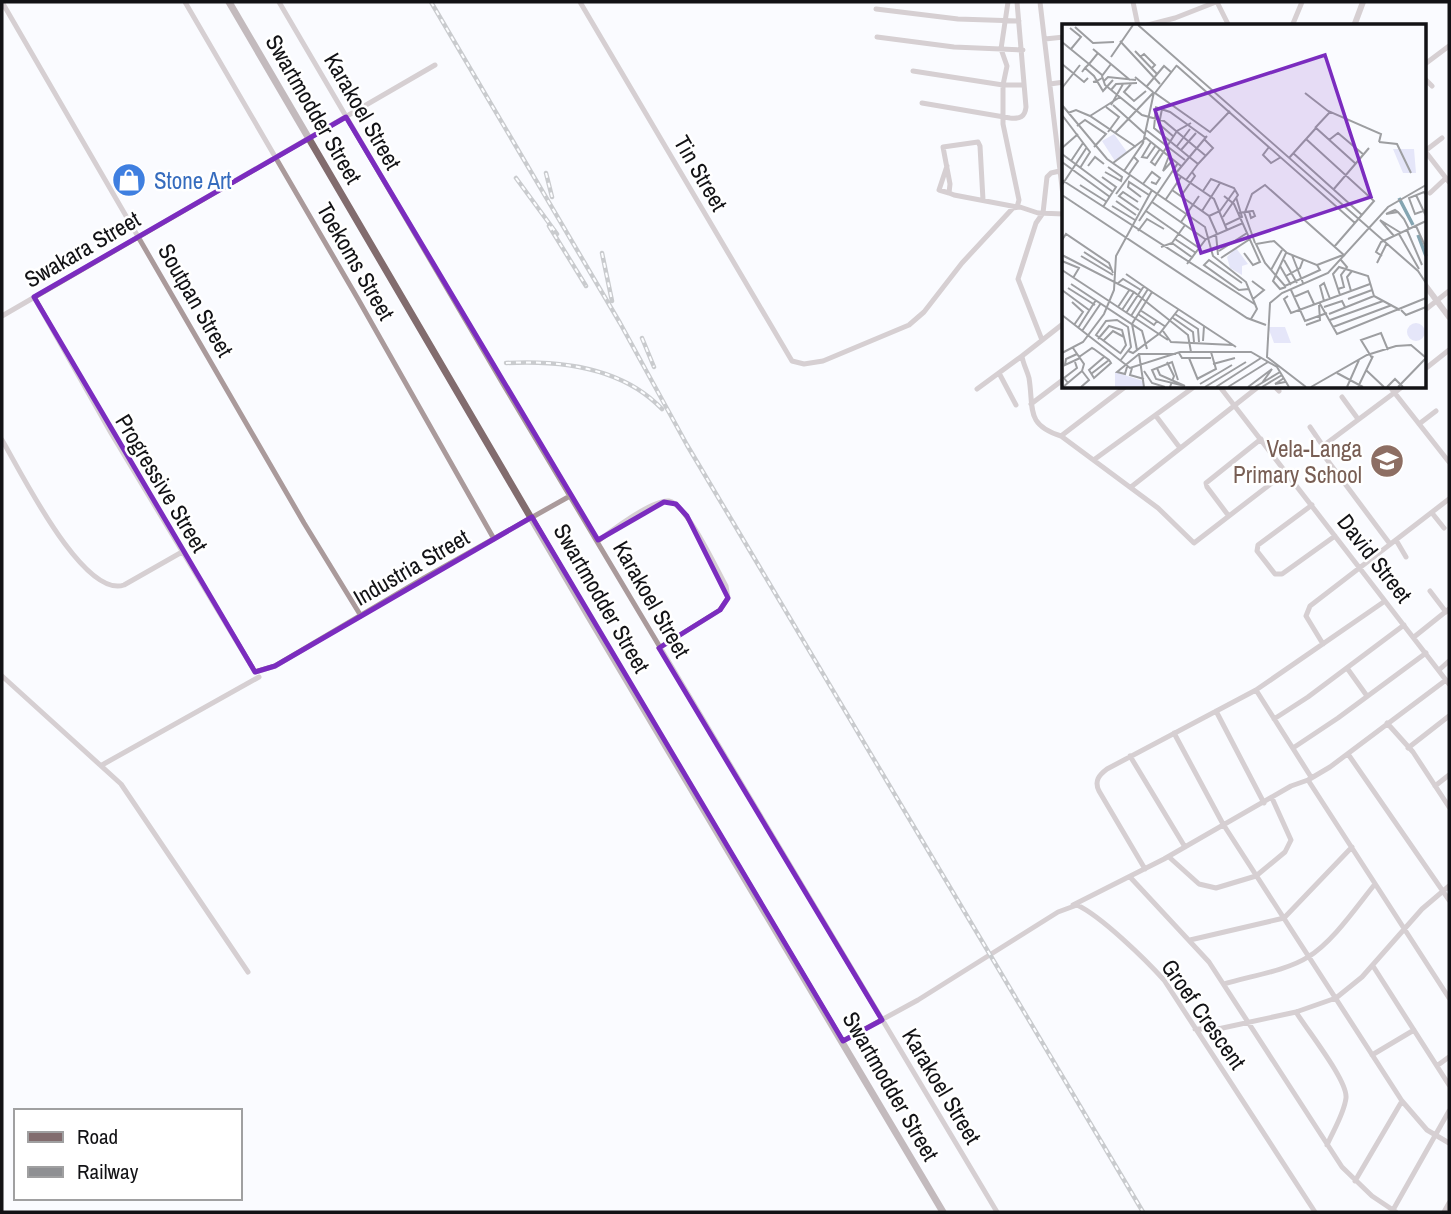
<svg xmlns="http://www.w3.org/2000/svg" width="1451" height="1214" font-family="'Archivo Narrow',sans-serif">
<style>
.lines{fill:none;stroke-linecap:round;stroke-linejoin:round}
.minor{stroke:#aa9a9b;stroke-width:5}
.tertiary{stroke:#aa9a9b;stroke-width:6}
.secondary{stroke:#826c6e;stroke-width:7}
.rail-casing{stroke:#8f9093;stroke-width:4.5}
.rail{stroke:#fff;stroke-width:2;stroke-dasharray:5;stroke-linecap:butt}
.marked{fill:none;stroke:#7b2cbf;stroke-width:5;stroke-linejoin:round}
.labels{text-anchor:middle;dominant-baseline:central;stroke-width:5;stroke-linejoin:round;paint-order:stroke}
.street-label{font-size:23px;fill:#121215;stroke:#fff}
.shop-label{font-size:23px;fill:#366cbe;stroke:#fff;text-anchor:start}
.education-label{font-size:23px;fill:#785e54;stroke:#fff;text-anchor:end}
.inset-river{fill:none;stroke:#84a5b2;stroke-width:3.5}
.inset-road{fill:none;stroke:#9d9ea1;stroke-width:2}
.view{fill:#7b2cbf;fill-opacity:0.15;stroke:#7b2cbf;stroke-width:3.5}
.inset-edge{fill:none;stroke:#121215;stroke-width:3.5}
</style>
<rect width="100%" height="100%" fill="#fafbff"/>
<g class="lines">
<path class="minor" d="M2 2 304 523 361 616
M185 2 358 299 494 539
M279 2 503 384 997 1212
M580 2 792 361 804 364 823 361 909 325 924 312 962 263 1013 208 1020 207 1038 213 1064 214
M1040 2 1064 204
M1133 2 1138 26
M1217 2 1229 26
M876 9 958 19 1019 21
M1144 26 1175 18 1216 2
M1292 26 1302 2
M877 37 954 47 1023 50
M1045 39 1064 37
M1425 64 1449 46
M913 71 1003 85H1024
M1425 79 1432 86
M1050 84 1064 82
M922 103 1010 118C1020 119 1025 117 1026 107L1017 2
M1425 151 1449 182
M1425 151 1442 138
M947 166 939 190 949 193
M1430 193 1446 178
M983 200 980 146 978 142 943 147 950 184 949 193 954 195 1017 207 1019 200 1003 124V85L1007 66 1001 49 1008 2
M34 297 111 433 255 672 275 666 424 578 570 496
M1425 310 1449 291
M2 316 435 65
M1064 323 1022 356C1023 364 1027 370 1029 378 1034 408 1025 425 1061 436L1158 508 1194 543 1286 472
M1042 340 1018 279 1036 223 1043 213 1047 177 1051 173 1064 170
M1425 369 1449 350
M999 373 1016 405
M1220 387 1449 684
M1275 387 1279 391
M1390 387 1449 462
M977 389 1022 356
M1342 397 1358 419
M1031 404 1064 379
M1156 416 1180 448
M1419 424 1436 411
M1310 427 1323 446
M1061 436 1125 387
M2 440C20 470 83 599 124 585L182 552
M1323 446 1322 453 1390 544
M1323 446 1402 387
M1095 459 1194 387
M1131 487 1258 387
M1312 505 1258 545 1257 551 1275 574H1282L1335 536
M1432 513 1444 528
M1228 515 1207 487 1206 483 1261 439
M1396 540 1406 557
M598 541C611 531 653 499 669 501 686 503 717 570 726 586L728 598 720 610 659 648
M1430 591 1446 612
M1414 637 1449 609
M1323 644 1306 616 1310 606 1449 499
M1347 668 1367 696
M1439 670 1449 661
M2 676 121 784 248 972
M1216 711 1264 803
M1274 719 1308 697 1404 625
M1387 723 1413 752 1449 807
M1174 733 1223 824 1402 1101 1427 1130 1449 1143
M1293 748 1338 718 1426 653
M1408 748 1449 716
M1348 754 1449 900
M1130 756 1185 847
M102 765 259 677
M1311 777 1256 690 1385 601
M1308 780 1449 998
M1435 786 1449 775
M1169 857 1199 884 1216 888 1256 876 1285 852 1291 840 1272 798
M1145 869 1099 791C1094 781 1099 775 1107 769L1256 690
M1130 877 1209 962 1342 1167 1372 1196 1396 1212
M1073 905 1164 859 1291 786 1308 780 1330 767 1446 680
M1190 940 1284 918 1352 847
M1373 966 1449 1085
M1224 984C1250 976 1286 971 1308 957 1333 942 1357 906 1375 884
M1296 1012C1307 1030 1348 1081 1346 1098 1344 1114 1333 1131 1327 1145
M1195 1029H1218L1296 1012 1336 998 1362 977 1422 909 1449 886
M843 1041 918 1000 1058 912 1077 905C1101 916 1146 960 1164 980L1315 1212
M1372 1055 1414 1030
M1438 1065 1449 1057
M1355 1181 1402 1101
M1393 1210 1449 1111
M1444 1212 1449 1203"/>
<path class="tertiary" d="M1354 26 1363 2
M1425 285 1449 317"/>
<path class="secondary" d="M229 2 589 617 943 1212"/>
<g class="rail-casing">
<path id="rail" d="M431 2 620 323 687 445 1143 1212
M546 173 552 197
M516 178 557 234
M549 226 586 286
M602 253 612 301
M642 338 654 367
M506 363C561 360 623 368 662 409"/>
</g>
<use href="#rail" class="rail"/>
</g>
<path d="M0 0H1451V1214H0ZM346 117 598 540 664 502 676 504 687 516 728 598 720 610 659 648 882 1020 843 1041 532 517 275 666 255 672 34 297Z" fill="#fafbff" fill-opacity=".55" fill-rule="evenodd"/>
<path class="marked" d="M346 117 598 540 664 502 676 504 687 516 728 598 720 610 659 648 882 1020 843 1041 532 517 275 666 255 672 34 297Z"/>
<defs>
<g id="shop-disc" transform="scale(1.75)"><circle r="9.5" fill="#3f7fe0" stroke="#fff"/><path d="M-5-2.5h2.3a2.7 3.5 0 0 1 5.4 0H5L5.5 6h-11ZM-1.5-2.5h3a1.5 2.3 0 0 0-3 0Z" fill="#fff"/></g>
<g id="school-disc" transform="scale(1.75)"><circle r="9.5" fill="#8d6e63" stroke="#fff"/><path d="M0-5L7-2L0 1L-7-2ZM-4 1L0 2.5L4 1V4Q0 6-4 4Z" fill="#fff"/></g>
</defs>
<g fill-rule="evenodd">
<use href="#shop-disc" x="129" y="180"/>
<use href="#school-disc" x="1387" y="461"/>
</g>
<g class="labels">
<g class="street-label">
<text transform="translate(314 109) rotate(60)">Swartmodder Street</text>
<text transform="translate(363 111) rotate(60)">Karakoel Street</text>
<text transform="translate(701 173) rotate(60)">Tin Street</text>
<text transform="translate(82 249) rotate(-30)">Swakara Street</text>
<text transform="translate(356 261) rotate(60)">Toekoms Street</text>
<text transform="translate(196 300) rotate(60)">Soutpan Street</text>
<text transform="translate(162 483) rotate(59)">Progressive Street</text>
<text transform="translate(1375 558) rotate(52)">David Street</text>
<text transform="translate(411 567) rotate(-30)">Industria Street</text>
<text transform="translate(602 598) rotate(60)">Swartmodder Street</text>
<text transform="translate(652 599) rotate(60)">Karakoel Street</text>
<text transform="translate(1204 1014) rotate(55)">Groef Crescent</text>
<text transform="translate(891 1086) rotate(60)">Swartmodder Street</text>
<text transform="translate(942 1086) rotate(59)">Karakoel Street</text>
</g>
<g class="shop-label">
<text x="154" y="180">Stone Art</text>
</g>
<g class="education-label">
<text x="1362" y="448">Vela-Langa<tspan x="1362" dy="26">Primary School</tspan></text>
</g>
</g>
<g transform="translate(1062 24)">
<rect width="364" height="364" fill="#fafbff"/>
<path d="M52 110 65 128 53 137 40 117ZM331 125H352L354 149H341ZM174 224 186 240 180 242V251L168 244 165 233ZM345 308a9 9 0 1 1 18 0a9 9 0 1 1-18 0ZM206 303H223L229 319H212ZM53 348 81 357V363H53Z" fill="#e5e6f9"/>
<path class="inset-river" d="M337 174 351 201M356 211 364 232"/>
<path class="inset-road" d="M76 1 356 247 364 259M13 3 31 19 52 18M8 4 19 13 9 25M58 17 98 60M0 18 27 40 23 44M31 25 68 56M73 27 95 50M36 29 27 40 40 51M49 33 71 1M78 33 82 30 93 41 90 44M0 40 22 58 26 54M49 40 40 52 43 61 80 91 102 97 144 132M115 41 93 69 148 108 168 87M115 42 293 199M20 48 23 44 32 52 35 57 31 58M73 53 91 68M40 54 35 57 41 67 51 56M42 57 46 53 74 56M69 60 62 68 72 77 84 67M85 62 102 42 109 48M0 64 18 41M49 66 54 60 75 59M243 69 266 87 319 110 317 118M0 81 45 135 143 203 151 232 184 258 195 285 189 295M49 81 61 60M51 81 83 110M44 83 57 93 46 108M93 83 108 88 144 114M94 84 92 104 126 132M100 85 97 100 112 113M6 89 14 86 28 92 74 123M0 91 28 128 18 144M28 92 58 73M15 102 23 96 44 110 32 123M253 104 268 88M84 106 123 136M53 109 92 68M244 115 312 177 272 223M267 116 276 109 302 131M89 118 80 133 85 134 94 121M317 118 335 120 349 149M115 122 128 105M207 123 201 131 209 139 219 133M0 124 16 110M98 125 89 138 93 141 115 107 129 99M119 126 134 109M231 129 300 191M0 130 51 168M107 132 101 147 111 136M227 134 254 104 294 140M9 137 21 119M0 138 48 173M51 139 84 114 119 142M136 140 151 124 142 115M26 142 33 133 42 140M62 147 81 119 92 68M111 147 152 175 165 206M43 148 59 157 60 153 46 143M114 149 145 112M67 150 76 137 72 133M40 153 54 163 41 183M0 156 194 281M124 156 136 140 126 132M81 160 90 148 98 154 94 160 89 158M0 161 25 123M18 161 45 178M110 166 147 192 155 210M271 166 307 124M141 167 149 155 172 164 176 171 161 193M54 170 68 151M0 171 185 294 204 301M354 171 364 192M364 171 362 168 347 174 353 190 364 186M119 172 133 152 130 148M162 172 172 180 198 238 191 241 182 229M79 173 66 163 67 158 87 171M104 175 119 153M54 177 74 191M76 178 61 168 57 172 77 186M90 178 143 215M50 182 73 196M84 187 137 224M140 187 158 159M182 188 193 219M183 188 190 187H191L193 192 189 194 187 187M336 188 324 190 333 186 336 188 342 195 347 205M176 189 183 188 190 170 203 161 283 232M147 192 158 187 173 166M318 196 339 209M318 196 332 212M77 197 116 139M119 198 137 172M163 201 180 193 174 173M354 202 364 224M345 206 360 241M76 207 85 195 102 205M154 210 156 231M337 210 357 245M113 215 134 229M0 216 4 210 47 239 51 249M212 217 225 229 255 241 258 246 223 262 203 239 194 220ZM110 219 131 234M99 223 110 219 123 201M157 227 185 209M22 228 50 246M0 231 72 268 126 311 129 328M230 231 241 259M19 232 51 251M320 232 314 228 319 218 364 197M159 234 188 215M222 236 235 259M0 237 17 244 11 254M315 239 325 219M125 240 144 215 181 199M255 241 281 231M218 242 229 261M0 246 106 316M209 246 220 226M64 250 90 268 70 300 75 326M224 252 238 244 241 236M190 257 202 266 191 275M180 259 147 236 142 241 177 266 187 265M9 260 80 307 85 325M55 260 61 255 79 266M224 263 218 265 211 257 224 229M6 264 33 281M276 265 282 263 279 251 285 243 279 236M0 266 27 286M229 266 243 297 265 289M289 267 285 253 290 247M90 268 142 302 141 317M278 271 271 250 277 243 306 252 312 272M226 272 222 275 229 289 308 260M312 272 338 286M232 273 246 267 252 280M286 275 310 266M262 277 258 262 262 259 268 275M10 278 21 288 12 301M257 278 275 310 364 274M56 283 68 265M262 283 280 277 283 283M60 286 72 268M78 286 104 303M339 286 344 291 364 283M64 289 82 262M76 290 92 301 95 297M113 290 136 305 137 318M267 290 312 272M0 291 68 344 118 328H189L215 343 227 363M69 292 86 265M111 294 131 308 132 318M268 296 321 277M244 301 258 296 257 281M142 302 174 323M271 303 330 281M16 304 34 276M20 307 39 279M101 307 109 318 171 321M36 315 47 302 60 306 64 321 58 330M42 316 51 307 62 313M11 324 22 340 20 347M66 327 71 329 98 309 116 286M0 329 21 318 42 290 52 266 54 232 90 166M117 329 120 334H149M15 330 4 335 3 341 18 334M17 333 30 324 32 325 47 336 49 339 32 354 27 346 42 333M127 334 136 356M310 334 299 316 319 309 326 326M58 337 69 323 66 303 55 296 44 297 34 311 58 329M105 338 112 352 108 363M151 340 173 334M65 343 63 350 55 348 77 330M70 344 68 351 82 355M95 344 98 351 123 362M304 346 322 363M82 347 90 359 103 363M275 349 301 363M29 350 47 336M222 354 213 360 223 358M135 355 154 345 149 328M116 356 110 338 90 346 94 355 123 362M6 359 2 354 15 344 13 338M138 360 170 341M1 363 20 347M19 363 27 356 20 347M82 363 77 330H114M143 363 184 338M154 363 199 334M166 363 206 338M186 363 210 345 200 359M193 363 218 348M200 363 220 351M244 363 205 333 208 279 220 269 266 249 326 183 364 161M249 363 305 331 334 322 349 321 363 333M285 363 297 336M296 363 311 332M325 363 333 355 341 363M336 363 364 334"/>
<path class="view" d="M263 31 309 173 139 229 93 86Z"/>
<rect width="364" height="364" class="inset-edge"/>
</g>
<rect width="1451" height="1214" fill="none" stroke="#121215" stroke-width="7"/>
<rect x="14" y="1109" width="228" height="91" fill="#ffffff" stroke="#a0a0a1" stroke-width="2"/>
<rect x="28" y="1132" width="35" height="10" fill="#826c6e" stroke="#a0a0a1" stroke-width="2"/>
<text x="77" y="1144" font-size="21" fill="#121215">Road</text>
<rect x="28" y="1167" width="35" height="10" fill="#8f9093" stroke="#a0a0a1" stroke-width="2"/>
<text x="77" y="1179" font-size="21" fill="#121215">Railway</text>
</svg>
